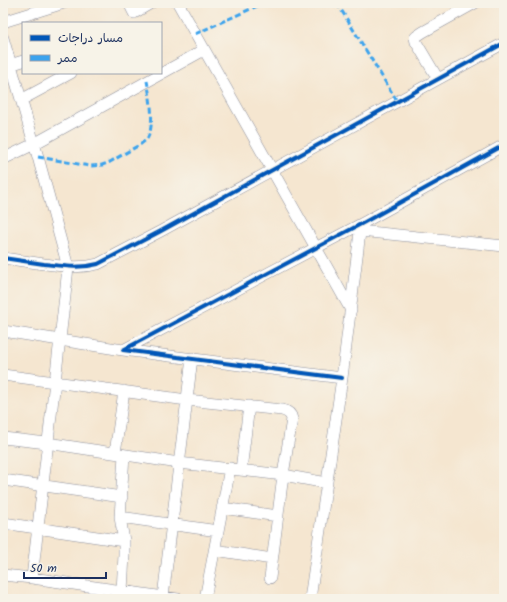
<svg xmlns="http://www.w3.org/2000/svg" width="507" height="602" font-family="Kalam,'Playpen Sans Arabic',sans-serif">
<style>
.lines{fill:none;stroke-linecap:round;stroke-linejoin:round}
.minor-casing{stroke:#888a97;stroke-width:12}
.minor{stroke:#fff;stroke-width:11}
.quiet{stroke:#3da3ed;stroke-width:3;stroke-dasharray:6 3;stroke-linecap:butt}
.cycleway-casing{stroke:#f7f3e8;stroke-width:6}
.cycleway{stroke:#0057b8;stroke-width:4}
</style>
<rect width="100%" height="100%" fill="#f7f3e8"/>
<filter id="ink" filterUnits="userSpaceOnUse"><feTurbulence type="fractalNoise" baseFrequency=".025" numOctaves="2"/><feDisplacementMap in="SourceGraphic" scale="8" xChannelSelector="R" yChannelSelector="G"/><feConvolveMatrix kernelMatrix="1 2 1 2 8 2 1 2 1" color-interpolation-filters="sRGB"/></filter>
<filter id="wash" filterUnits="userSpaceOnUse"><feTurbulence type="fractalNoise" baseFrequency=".012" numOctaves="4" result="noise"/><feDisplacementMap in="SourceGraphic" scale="16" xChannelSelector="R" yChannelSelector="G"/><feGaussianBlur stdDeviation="0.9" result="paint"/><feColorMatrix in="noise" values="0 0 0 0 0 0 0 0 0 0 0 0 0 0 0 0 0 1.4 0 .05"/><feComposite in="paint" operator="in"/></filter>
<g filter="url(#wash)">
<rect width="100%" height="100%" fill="#f5e6d0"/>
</g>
<g filter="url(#ink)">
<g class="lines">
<g class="minor-casing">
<path id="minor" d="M129 3 134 13 151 3
M178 3 351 310
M3 22 64 3
M3 38 38 157 68 267 65 296 32 578
M3 67 23 61
M438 79 416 42 415 38 417 36 423 32 475 3
M21 100 71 73
M3 159 34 144 204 50
M360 231 504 246
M3 258C17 260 30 262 44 264 63 266 79 269 98 264L161 231 504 43
M3 331 123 350
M3 375 187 400 282 410C287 411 291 413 292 419L283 475 270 578
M342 378 123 350 361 224 504 145
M3 438 47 443 179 463 283 475 327 483
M115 453 124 391
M241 470 249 406
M3 480 122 497
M222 508 278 516
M120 517 218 531
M3 523 124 541
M215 550 272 559
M3 575 32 578 178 599
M122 591 124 555V541L120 517 124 455
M163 597 192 358
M205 599 230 468
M310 599 342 378 361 224"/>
</g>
<use href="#minor" class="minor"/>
<path class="quiet" d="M337 3 397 101
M195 34 264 3
M38 157 90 166 102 165 110 162 141 144C144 141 147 140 148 137 155 123 150 96 147 81
M3 584 5 575"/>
<g class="cycleway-casing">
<path id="cycleway" d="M3 258C17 260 30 262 44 264 63 266 79 269 98 264L161 231 504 43
M342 378 123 350 361 224 504 145"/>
</g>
<use href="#cycleway" class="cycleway"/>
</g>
</g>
<rect width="507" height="602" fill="none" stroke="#f7f3e8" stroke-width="16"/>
<rect x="22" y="22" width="140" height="52" fill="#f7f3e8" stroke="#9fa5b1"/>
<rect x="30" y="35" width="20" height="6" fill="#0057b8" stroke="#9fa5b1"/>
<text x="58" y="42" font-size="12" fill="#1b2f5e">مسار دراجات</text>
<rect x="30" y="55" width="20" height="6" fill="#3da3ed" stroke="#9fa5b1"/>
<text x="58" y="62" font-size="12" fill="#1b2f5e">ممر</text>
<path d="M24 572v6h82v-6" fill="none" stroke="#1b2f5e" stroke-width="2"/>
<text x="30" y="572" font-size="12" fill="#1b2f5e" stroke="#f7f3e8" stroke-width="3" paint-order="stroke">50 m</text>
</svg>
